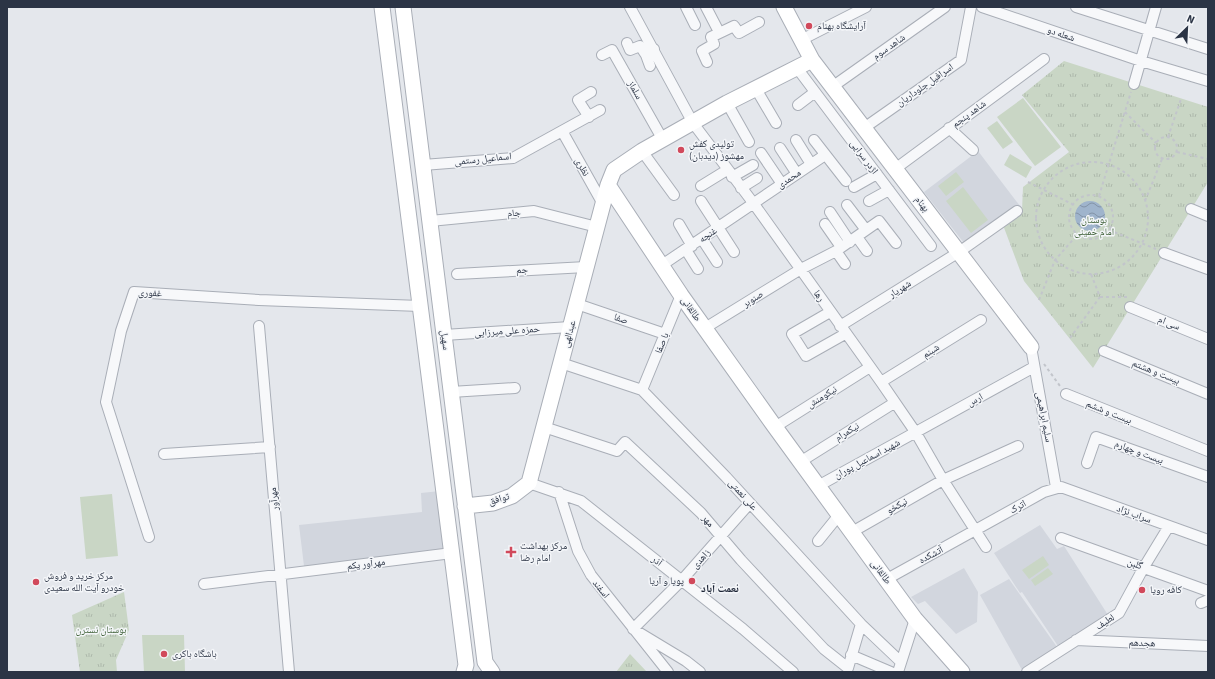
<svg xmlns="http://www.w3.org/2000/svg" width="1215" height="679" font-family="'Source Sans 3','Noto Naskh Arabic',sans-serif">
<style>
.built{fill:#d2d6de}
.green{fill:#c9d6c5}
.park{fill:url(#park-tufts)}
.water{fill:url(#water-waves)}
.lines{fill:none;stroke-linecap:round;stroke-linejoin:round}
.street-casing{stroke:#a9aeb7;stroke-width:12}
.secondary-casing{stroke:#a9aeb7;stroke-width:17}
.path{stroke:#c2c5cb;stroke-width:2;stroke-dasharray:3 3;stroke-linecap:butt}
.street{stroke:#f7f8fa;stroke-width:10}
.secondary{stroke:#fff;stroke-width:15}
.poi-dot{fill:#d1495b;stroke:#f4f6f9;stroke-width:1.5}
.labels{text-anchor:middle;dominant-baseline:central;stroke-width:3;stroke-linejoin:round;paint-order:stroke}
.poi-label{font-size:10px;fill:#2b3445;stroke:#f4f6f9;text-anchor:start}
.street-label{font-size:10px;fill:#2b3445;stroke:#f4f6f9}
.park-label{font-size:10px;fill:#3f6138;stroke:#f4f6f9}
.neighbourhood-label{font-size:11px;font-weight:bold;fill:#1d2536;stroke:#f4f6f9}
</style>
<defs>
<pattern id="park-tufts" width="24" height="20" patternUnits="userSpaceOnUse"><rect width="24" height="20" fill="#c9d6c5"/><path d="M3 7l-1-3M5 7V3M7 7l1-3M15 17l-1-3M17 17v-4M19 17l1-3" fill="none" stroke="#adb8ab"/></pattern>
<pattern id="water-waves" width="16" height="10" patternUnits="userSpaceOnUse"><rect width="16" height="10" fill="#9fb4cc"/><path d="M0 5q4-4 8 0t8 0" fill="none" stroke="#8293a7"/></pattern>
</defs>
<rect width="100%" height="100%" fill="#e4e7ec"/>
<path class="built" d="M978 151 1020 206 972 245 964 243 924 192Z
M440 491 446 551 304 566 299 525 422 512 421 493Z
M1040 525 1057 549 1064 546 1108 615 1058 646 1022 592 1020 593 994 553Z
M964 568 978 592 977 622 956 634 925 601 918 604 911 597Z
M1009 579 1057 647 1022 670 980 595Z"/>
<path class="green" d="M1023 98 1061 147 1035 166 997 117Z
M997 121 1013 142 1003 149 987 128Z
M1010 154 1032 167 1026 178 1004 165Z
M956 172 964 182 946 196 938 186Z
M963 187 988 220 971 233 946 201Z
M112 494 118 556 86 559 80 497Z
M1043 556 1049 565 1029 579 1022 570Z
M1048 568 1053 574 1035 586 1031 580Z
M142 635H184L185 672H144Z"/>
<path class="park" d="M1064 61 1208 107V182L1093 368 1024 281 1003 225 1022 211 1023 187 1069 152 1022 95Z
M124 592 129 630 116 660 117 672H80L72 615Z
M630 654 647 672H616Z"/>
<path class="water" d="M1075 216a15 15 0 1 1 30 0a15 15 0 1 1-30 0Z"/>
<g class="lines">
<g class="street-casing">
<path id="street" d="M630 7 693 123 754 204 881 382 916 433 943 480 986 547
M686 7 695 25
M706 7 719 32
M982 7 1141 61 1208 81
M1076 7 1208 49
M801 40 866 7
M627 43 630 50 640 46 646 55 654 49
M602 55 612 50 663 140
M646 55 650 66
M707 62 702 51 714 44 711 37 734 26 739 33 759 22
M797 68 931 246
M1134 84 1156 7
M832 87 945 7
M756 89 776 123
M727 103 749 142
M798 105 815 92
M589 117 578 100 591 92
M864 128 961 60 971 7
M949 128 973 150
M562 131 603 204
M796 140 811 164
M814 140 846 181
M780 148 797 174
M642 151 674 195
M761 153 782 184
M423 165 513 158 600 110
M895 169 1044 59
M732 177 753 165
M701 186 727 170
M854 187 877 174
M741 188 757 178
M701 201 734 252
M869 201 889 190
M847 205 866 230
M1191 209 1208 216
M830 212 850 242
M430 221 534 211 597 227
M679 224 692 246
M825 224 841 247
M857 237 867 251
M702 239 717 262
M686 250 698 269
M836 251 845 264
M1164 253 1208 269
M662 265 825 155
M457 274 586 267
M577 304 665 334
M1130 307 1208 339
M830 312 792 334 806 356 845 334
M259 326 289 672
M840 326 959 252 1017 211
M705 328 801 269 836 251 879 221 896 243
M444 335 570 327
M1031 347 1056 487
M1104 351 1208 394
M561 363 642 390 726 477 861 624 901 662
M881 382 981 320
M642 390 681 295
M451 392 515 388
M1066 394 1208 451
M544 427 617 451 625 442 701 513 741 560 824 649 848 668 861 624
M775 427 870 367
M164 454 270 447
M800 462 894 403
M1087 463 1096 437 1208 477
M529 483 581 501 743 629 793 672
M818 486 1034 367
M559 492 578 551 591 575 668 672
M852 532 943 480 1018 446
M149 537 106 402 121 331 134 292 259 300 420 306
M1061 538 1208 591
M818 541 839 515
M887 579 1044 492 1061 487 1208 540
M204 584 452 553
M1201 603 1208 600
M1076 640 1208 646
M851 655 891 672
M700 672 686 661 633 629 682 580 750 503
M898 672 915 619
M1027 672 1119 613 1144 567 1169 526"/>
</g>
<g class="secondary-casing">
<path id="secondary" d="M382 7 466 665 464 672
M403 7 485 662 492 672
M784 7 812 60 1031 347
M608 185 681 295 775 427 915 619 962 672
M465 506 493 503 512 496 529 483 608 185 614 170 642 151 727 103 812 60"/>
</g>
<path class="path" d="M1125 112 1156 143
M1155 148a11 11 0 1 1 22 0a11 11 0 1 1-22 0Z
M1168 137 1181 99
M1177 152 1208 159
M1036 218a56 56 0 1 1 112 0a56 56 0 1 1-112 0Z
M1028 182 1072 204
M1069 217a22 22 0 1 1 44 0a22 22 0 1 1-44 0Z
M1099 196 1131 92
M1145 201 1162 159
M1109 230 1156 249
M1100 297H1128
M1039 300 1055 260 1077 235
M1070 338 1100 297 1091 274
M1044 364 1060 386"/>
<use href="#street" class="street"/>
<use href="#secondary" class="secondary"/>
</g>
<g class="poi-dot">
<circle cx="809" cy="26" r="4"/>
<circle cx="681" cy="150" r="4"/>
<path d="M509 546h4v4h4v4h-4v4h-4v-4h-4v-4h4z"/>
<circle cx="692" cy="581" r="4"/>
<circle cx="36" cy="582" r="4"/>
<circle cx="1142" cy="590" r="4"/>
<circle cx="164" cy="654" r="4"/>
</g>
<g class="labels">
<g class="poi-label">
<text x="817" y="26">آرایشگاه بهنام</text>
<text x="689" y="144">تولیدی کفش<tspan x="689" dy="12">مهشوز (دیدبان)</tspan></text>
<text x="520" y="546">مرکز بهداشت<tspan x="520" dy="12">امام رضا</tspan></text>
<text x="44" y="576">مرکز خرید و فروش<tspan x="44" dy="12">خودرو آیت الله سعیدی</tspan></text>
<text x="684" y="581" text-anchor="end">پویا و آریا</text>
<text x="1150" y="590">کافه رویا</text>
<text x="172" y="654">باشگاه باکری</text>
</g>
<g class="street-label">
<text transform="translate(1061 34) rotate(19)">شعله دو</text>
<text transform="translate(889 47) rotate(-35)">شاهد سوم</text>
<text transform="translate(925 85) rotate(-35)">اسرافیل جلوداریان</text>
<text transform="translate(635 90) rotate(61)">سلماز</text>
<text transform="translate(969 114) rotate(-36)">شاهد پنجم</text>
<text transform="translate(864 157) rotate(53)">اژدر سرایی</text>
<text transform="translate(483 159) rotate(-6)">اسماعیل رستمی</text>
<text transform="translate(582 167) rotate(61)">نظری</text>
<text transform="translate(789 179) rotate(-34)">محمدی</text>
<text transform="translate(922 204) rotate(52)">بهنام</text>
<text transform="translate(514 213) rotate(-5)">جام</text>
<text transform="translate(708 235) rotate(-34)">غنچه</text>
<text transform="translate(522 270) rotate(-3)">جم</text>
<text transform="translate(900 289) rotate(-32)">شهریار</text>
<text transform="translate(150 293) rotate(2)">غفوری</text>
<text transform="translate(819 296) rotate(56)">رها</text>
<text transform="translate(753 299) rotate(-32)">صنوبر</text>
<text transform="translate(691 309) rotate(55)">طالقانی</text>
<text transform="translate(621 319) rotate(19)">صفا</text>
<text transform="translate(1169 323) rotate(22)">سی ام</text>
<text transform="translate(507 331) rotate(-4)">حمزه علی میرزایی</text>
<text transform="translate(569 334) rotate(-75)">عبدالهی</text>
<text transform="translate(445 340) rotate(83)">سهیل</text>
<text transform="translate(662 343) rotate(-68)">با صفا</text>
<text transform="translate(931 351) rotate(-32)">شبنم</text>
<text transform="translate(1156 372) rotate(22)">بیست و هشتم</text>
<text transform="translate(822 397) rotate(-32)">نیکومنش</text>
<text transform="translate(975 400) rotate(-29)">ارس</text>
<text transform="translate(1109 412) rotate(22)">بیست و ششم</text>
<text transform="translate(1044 417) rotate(79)">سلیم ابراهیمی</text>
<text transform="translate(847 432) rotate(-32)">نیکمرام</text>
<text transform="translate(1139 452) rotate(20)">بیست و چهارم</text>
<text transform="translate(867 459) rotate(-28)">شهید اسماعیل پوران</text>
<text transform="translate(743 495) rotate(48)">علی نعمتی</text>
<text transform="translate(274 499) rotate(-95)">مهرآور</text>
<text transform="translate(499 499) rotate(-17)">توافق</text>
<text transform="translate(897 506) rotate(-30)">نیکخو</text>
<text transform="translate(1018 507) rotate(-30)">اترک</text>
<text transform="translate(1134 514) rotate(20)">سراب نژاد</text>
<text transform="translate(708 521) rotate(49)">مهر</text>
<text transform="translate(931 555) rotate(-28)">آتشکده</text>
<text transform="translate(701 559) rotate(-48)">زاهدی</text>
<text transform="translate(657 561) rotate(38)">آذر</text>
<text transform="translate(366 564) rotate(-7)">مهرآور یکم</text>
<text transform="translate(1135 564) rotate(20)">گلبن</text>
<text transform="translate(881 572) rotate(54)">طالقانی</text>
<text transform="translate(601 589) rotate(51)">اسفند</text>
<text transform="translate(1105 622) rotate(-33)">لطیف</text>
<text transform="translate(1142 643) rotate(2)">هجدهم</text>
</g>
<g class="park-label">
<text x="1094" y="220">بوستان<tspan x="1094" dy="12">امام خمینی</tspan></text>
<text x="101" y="630">بوستان نسترن</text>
</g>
<g class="neighbourhood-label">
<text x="720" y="588">نعمت آباد</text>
</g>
</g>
<rect width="1215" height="679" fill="none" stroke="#2b3445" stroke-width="16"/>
<g transform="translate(1187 28) rotate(24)" stroke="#f4f6f9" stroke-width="3" paint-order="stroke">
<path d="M0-3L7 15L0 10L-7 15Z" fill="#2b3445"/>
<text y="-6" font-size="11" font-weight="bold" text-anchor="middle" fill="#2b3445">N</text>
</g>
</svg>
